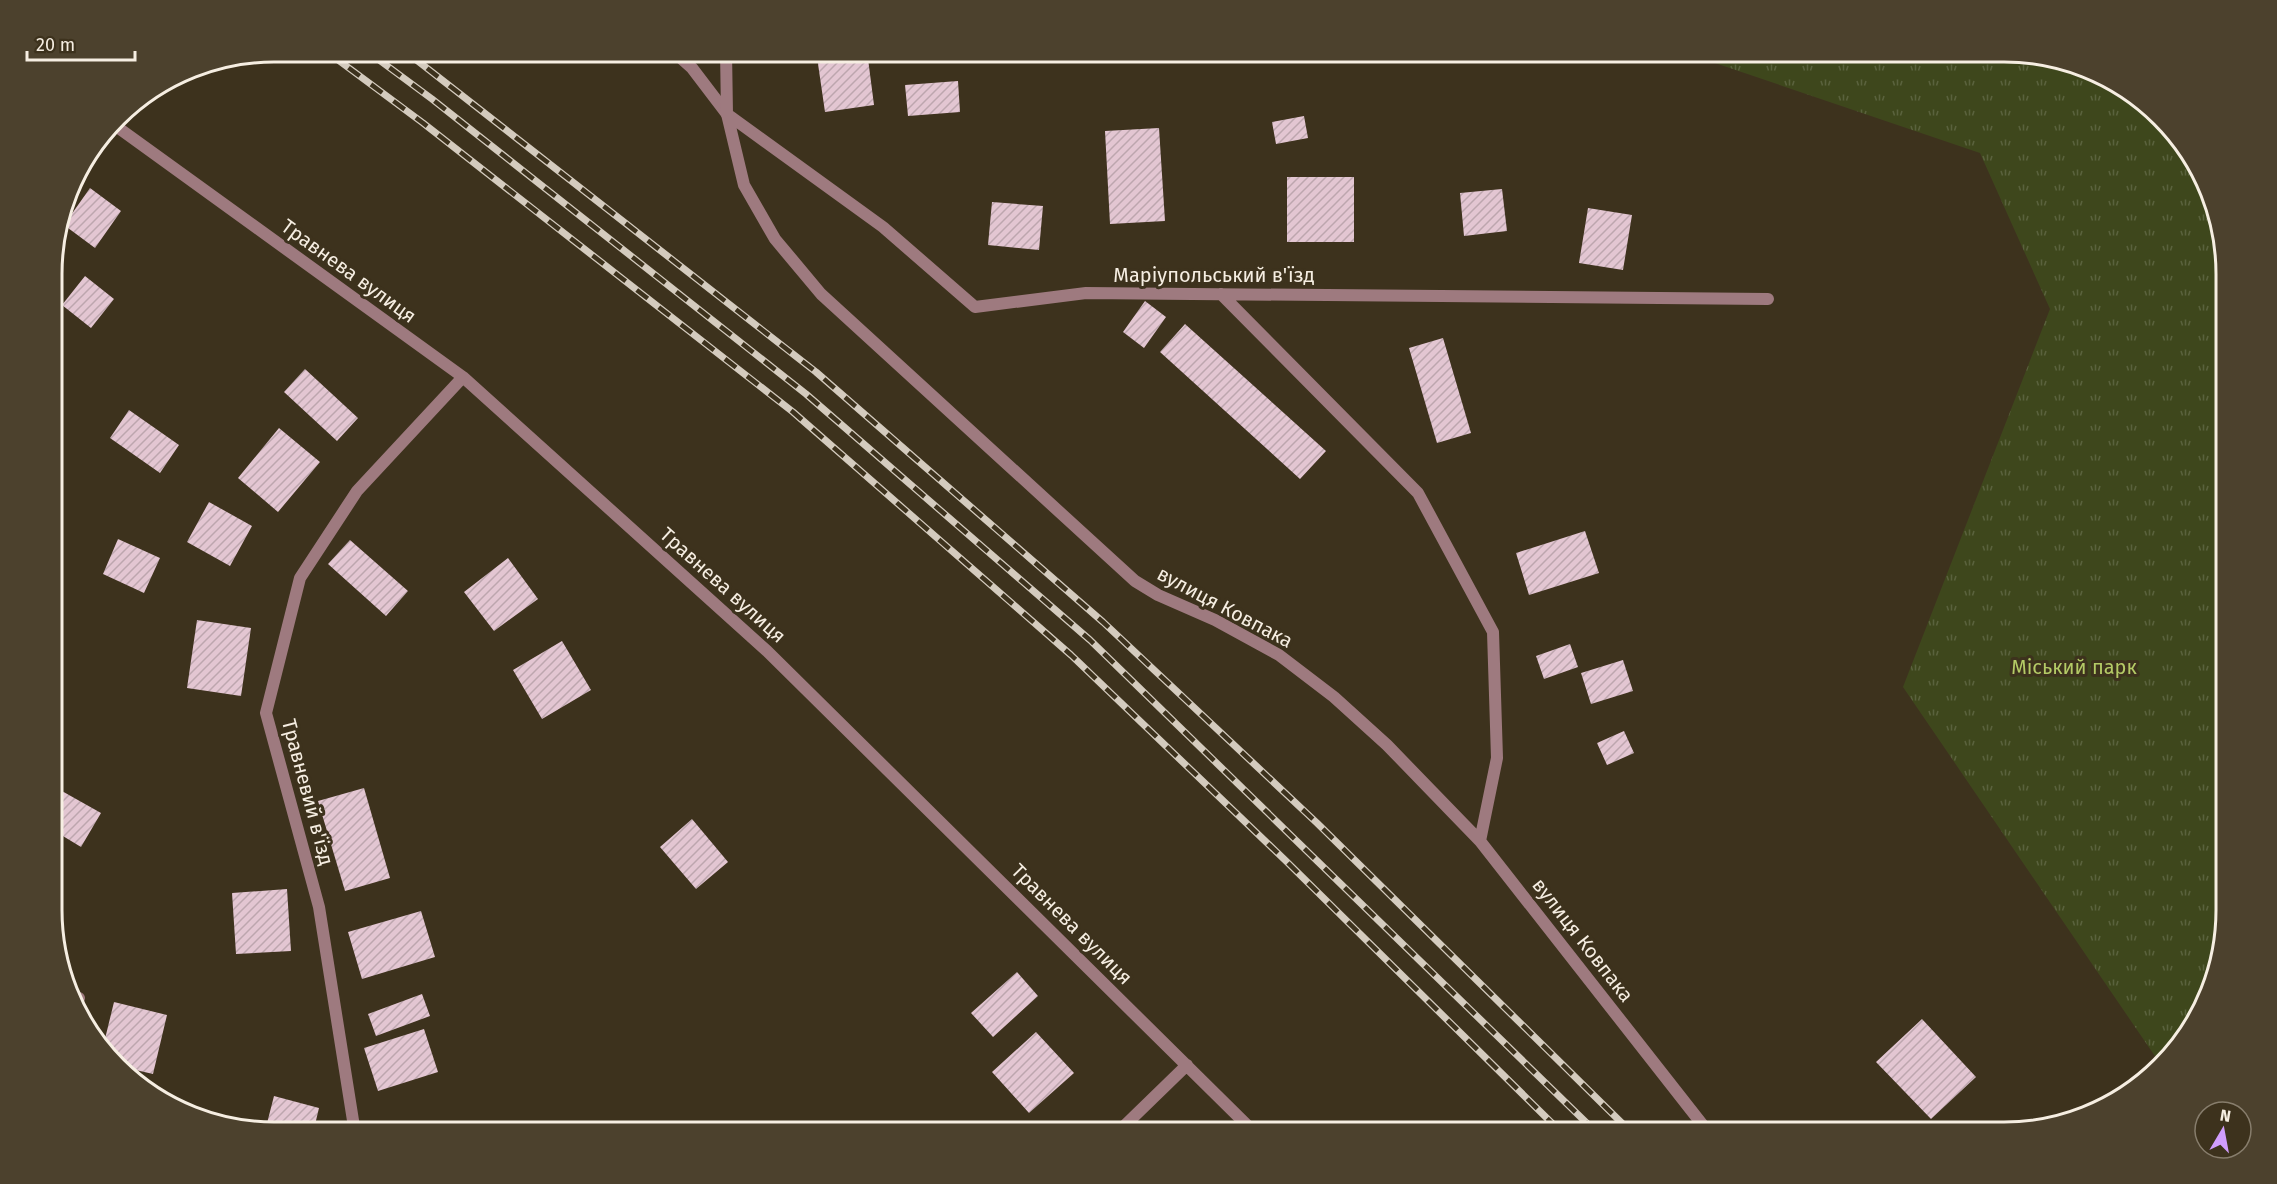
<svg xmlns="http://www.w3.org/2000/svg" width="2277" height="1184" font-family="'Fira Sans',sans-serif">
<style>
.park{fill:url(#park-tufts)}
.building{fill:url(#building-hatch)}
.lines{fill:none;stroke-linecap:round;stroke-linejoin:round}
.service{stroke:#9e7a7f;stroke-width:12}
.minor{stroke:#9e7a7f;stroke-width:12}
.rail-casing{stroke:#d4cbbe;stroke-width:7}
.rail{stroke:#3d321d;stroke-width:4.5;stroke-dasharray:14;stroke-linecap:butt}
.labels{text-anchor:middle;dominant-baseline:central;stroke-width:6;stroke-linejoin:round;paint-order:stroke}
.street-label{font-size:20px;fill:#f6eee2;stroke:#3d321d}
.park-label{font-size:20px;fill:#b4ca66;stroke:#3d321d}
.rim{fill:none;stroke:#f6eee2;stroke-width:3}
</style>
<defs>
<pattern id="park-tufts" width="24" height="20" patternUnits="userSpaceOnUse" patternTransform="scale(1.5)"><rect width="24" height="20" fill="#3e471c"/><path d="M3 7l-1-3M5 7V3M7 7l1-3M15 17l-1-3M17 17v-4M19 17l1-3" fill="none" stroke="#5a623d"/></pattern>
<pattern id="building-hatch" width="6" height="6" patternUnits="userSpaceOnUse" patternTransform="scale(1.5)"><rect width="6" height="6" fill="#e3c6d2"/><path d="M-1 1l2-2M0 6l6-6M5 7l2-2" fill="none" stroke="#bda6ae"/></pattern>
</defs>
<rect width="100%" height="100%" fill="#3d321d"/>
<path class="park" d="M1703 51H2003L2102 74 2188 150 2224 245 2226 911 2203 1009 2171 1057 2161 1065 1903 687 2050 309 1980 153 1709 61Z"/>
<path class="building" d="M858 51H867L874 105 825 112 817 57Z
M958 81 960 112 908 116 905 85Z
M1304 116 1308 138 1276 144 1272 122Z
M1159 128 1165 221 1110 224 1105 131Z
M1287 177H1354V242H1287Z
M90 188 121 211 95 248 64 225Z
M1502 189 1507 231 1464 236 1460 193Z
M992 202 1043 206 1039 250 988 245Z
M1588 208 1632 215 1623 270 1579 263Z
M85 276 114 299 91 328 62 305Z
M1145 301 1166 317 1144 348 1123 332Z
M1185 324 1326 451 1300 479 1160 352Z
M1443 338 1471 433 1437 443 1409 348Z
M305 369 358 418 337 441 284 392Z
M129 410 179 445 160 473 110 438Z
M279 428 320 462 278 512 238 478Z
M209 502 252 526 230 566 187 542Z
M1585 531 1599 573 1529 595 1516 553Z
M118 539 160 558 144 593 103 574Z
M350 540 408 591 386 616 328 564Z
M508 558 538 599 494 631 464 592Z
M197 620 251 628 241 696 187 688Z
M562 641 591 690 542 719 513 670Z
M1570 644 1578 667 1544 679 1536 656Z
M1623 660 1633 691 1591 704 1581 673Z
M1624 731 1634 753 1607 765 1597 743Z
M53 786 101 813 81 847 53 830Z
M364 788 390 878 345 891 318 801Z
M692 819 728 862 696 889 660 847Z
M287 889 291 951 236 954 232 893Z
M421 911 435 957 362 979 348 932Z
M1017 972 1038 996 993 1037 971 1013Z
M422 994 430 1016 376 1036 368 1014Z
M114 1002 167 1015 153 1074 127 1068 103 1047Z
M1922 1019 1976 1077 1931 1119 1876 1062Z
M424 1029 438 1072 378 1091 364 1048Z
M1036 1032 1074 1073 1029 1113 992 1072Z
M274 1096 319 1108 313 1133H274L265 1131Z"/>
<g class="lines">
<path class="service" d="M673 51 692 68 727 114"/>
<path class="minor" d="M726 51 727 114 744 185 775 239 821 294 1135 581 1158 595 1215 620 1279 655 1334 697 1387 745 1480 841 1709 1133
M727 114 883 227 975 307 1086 293 1768 299
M113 124 463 377 767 651 1255 1133
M1221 294 1418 493 1493 632 1497 758 1480 841
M77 1003 79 998
M355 1133 319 907 266 713 300 578 357 491 463 377
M1117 1133 1187 1065"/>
<g class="rail-casing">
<path id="rail" d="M326 51 423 123 793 412 1071 655 1286 861 1562 1133
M367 51 432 99 806 394 1090 640 1597 1133
M405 51 816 372 1103 622 1317 823 1632 1133"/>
</g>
<use href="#rail" class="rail"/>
</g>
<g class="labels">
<g class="street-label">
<text transform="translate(349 271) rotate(36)">Травнева вулиця</text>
<text x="1214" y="275">Маріупольський в'їзд</text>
<text transform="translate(723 585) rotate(42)">Травнева вулиця</text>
<text transform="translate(1225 607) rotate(28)">вулиця Ковпака</text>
<text transform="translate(308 792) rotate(75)">Травневий в'їзд</text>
<text transform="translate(1072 924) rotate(45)">Травнева вулиця</text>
<text transform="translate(1583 940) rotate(52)">вулиця Ковпака</text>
</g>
<g class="park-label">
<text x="2074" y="667">Міський парк</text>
</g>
</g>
<path d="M0 0H2277V1184H0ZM274 62H2004A212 212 0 0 1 2216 274V910A212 212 0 0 1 2004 1122H274A212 212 0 0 1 62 910V274A212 212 0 0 1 274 62Z" fill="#4c412d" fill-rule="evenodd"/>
<path class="rim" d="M274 62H2004A212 212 0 0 1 2216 274V910A212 212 0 0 1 2004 1122H274A212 212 0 0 1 62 910V274A212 212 0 0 1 274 62Z"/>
<g transform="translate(2223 1130) rotate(10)"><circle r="28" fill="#3d321d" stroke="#877d6c" stroke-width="1.5"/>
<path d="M0-4.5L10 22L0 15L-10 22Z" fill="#d19dfe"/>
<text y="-9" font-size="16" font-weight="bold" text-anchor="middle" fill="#f6eee2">N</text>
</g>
<path d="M27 51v9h108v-9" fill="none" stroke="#f6eee2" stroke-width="3"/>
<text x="36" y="51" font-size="18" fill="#f6eee2" stroke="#3d321d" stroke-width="4.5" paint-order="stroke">20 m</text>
</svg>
